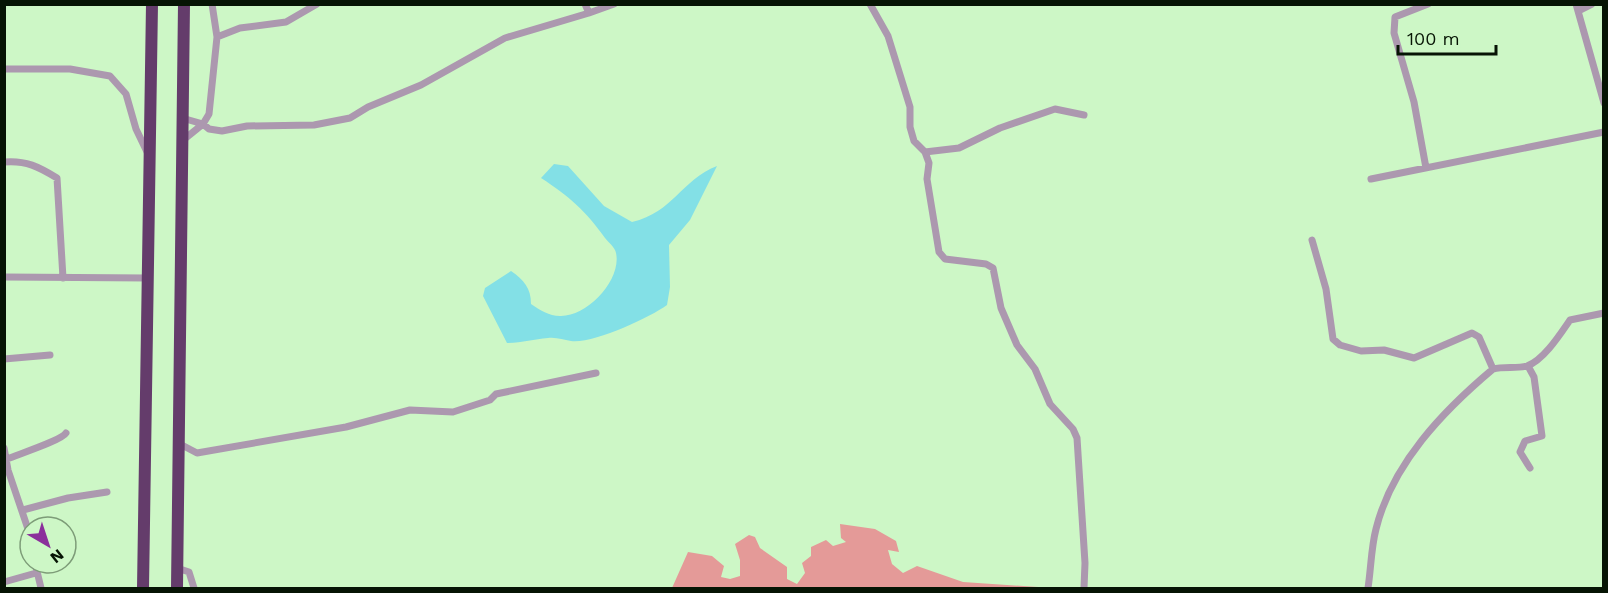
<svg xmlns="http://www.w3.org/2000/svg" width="1608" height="593" font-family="'Work Sans',sans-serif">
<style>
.forest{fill:#e49a98}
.water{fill:#83e0e6}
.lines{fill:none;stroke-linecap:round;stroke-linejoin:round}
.minor{stroke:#ac98af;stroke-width:7}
.motorway{stroke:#643c6b;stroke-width:12}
</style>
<rect width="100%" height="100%" fill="#cdf7c6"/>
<path class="forest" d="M840 524 875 529 896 541 899 552 888 550 892 564 903 573 917 566 963 582 1053 588H672L688 552 712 556 724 566 721 577 730 579 740 576V560L735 544 749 535 755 537 760 548 787 567V579L797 584 805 573 802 563 811 556V547L826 540 833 546 846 542 841 538Z"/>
<path class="water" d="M554 164 568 166 604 206 632 222C674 212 681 180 717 166L690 220 669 245 670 287 667 305C649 318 593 344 571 341 563 340 557 337 548 338 534 339 522 343 507 343L483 296 485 288 511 271C524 280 531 288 531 304 540 310 549 316 560 316 587 317 622 280 616 253 615 247 608 242 605 238 586 211 569 196 541 178Z"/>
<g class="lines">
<path class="minor" d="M212 4 217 37
M585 4 589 13 614 4
M870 4 888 36 910 107V127L914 141 925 152 929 163 927 179 939 252 945 259 986 264 993 268 1001 308 1017 345 1035 369 1050 404 1073 429 1077 438 1085 563 1084 588
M1576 4 1604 103
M1578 11 1592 4
M4 69H70L110 76 126 94 136 129 148 154
M182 118 203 124 209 129 222 131 247 126 314 125 350 118 368 107 421 85 505 38 589 13
M182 141 203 124 209 114 217 37 240 28 286 22 317 4
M925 152 959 148 1000 128 1055 109 1084 115
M4 162C26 160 39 167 57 178L63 278
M1426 168 1414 102 1394 33 1395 17 1428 4
M1371 179 1604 132
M1312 240 1326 289 1333 339 1340 345 1361 351 1384 350 1414 358 1472 333 1479 337 1493 369
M4 277 148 278
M4 359 50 355
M1528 366 1534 377 1542 436 1525 441 1520 452 1530 468
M178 443 197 453 346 427 410 410 453 412 490 400 496 394 596 373
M4 448 8 470 30 535
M7 459C19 454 62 440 66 433
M23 510 68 498 107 492
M35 563 41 588
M177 568 189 572 194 588
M4 582 36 573
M1368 588C1371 569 1371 548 1376 529 1392 464 1443 411 1493 369 1504 366 1517 369 1527 366 1544 360 1561 333 1570 320L1604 313"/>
<path class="motorway" d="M143 588 152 4
M177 588 184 4"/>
</g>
<rect width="1608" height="593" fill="none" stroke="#061404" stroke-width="12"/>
<g transform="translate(48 545) rotate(141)"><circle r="28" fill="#cdf7c6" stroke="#7d9c78" stroke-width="1.5"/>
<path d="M0-4.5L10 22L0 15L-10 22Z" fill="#8b309b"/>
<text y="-9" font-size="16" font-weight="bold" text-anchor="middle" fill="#061404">N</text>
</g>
<path d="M1398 45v9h98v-9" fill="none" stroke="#061404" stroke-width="3"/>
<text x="1407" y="45" font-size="18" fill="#061404" stroke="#cdf7c6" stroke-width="4.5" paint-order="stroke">100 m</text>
</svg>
